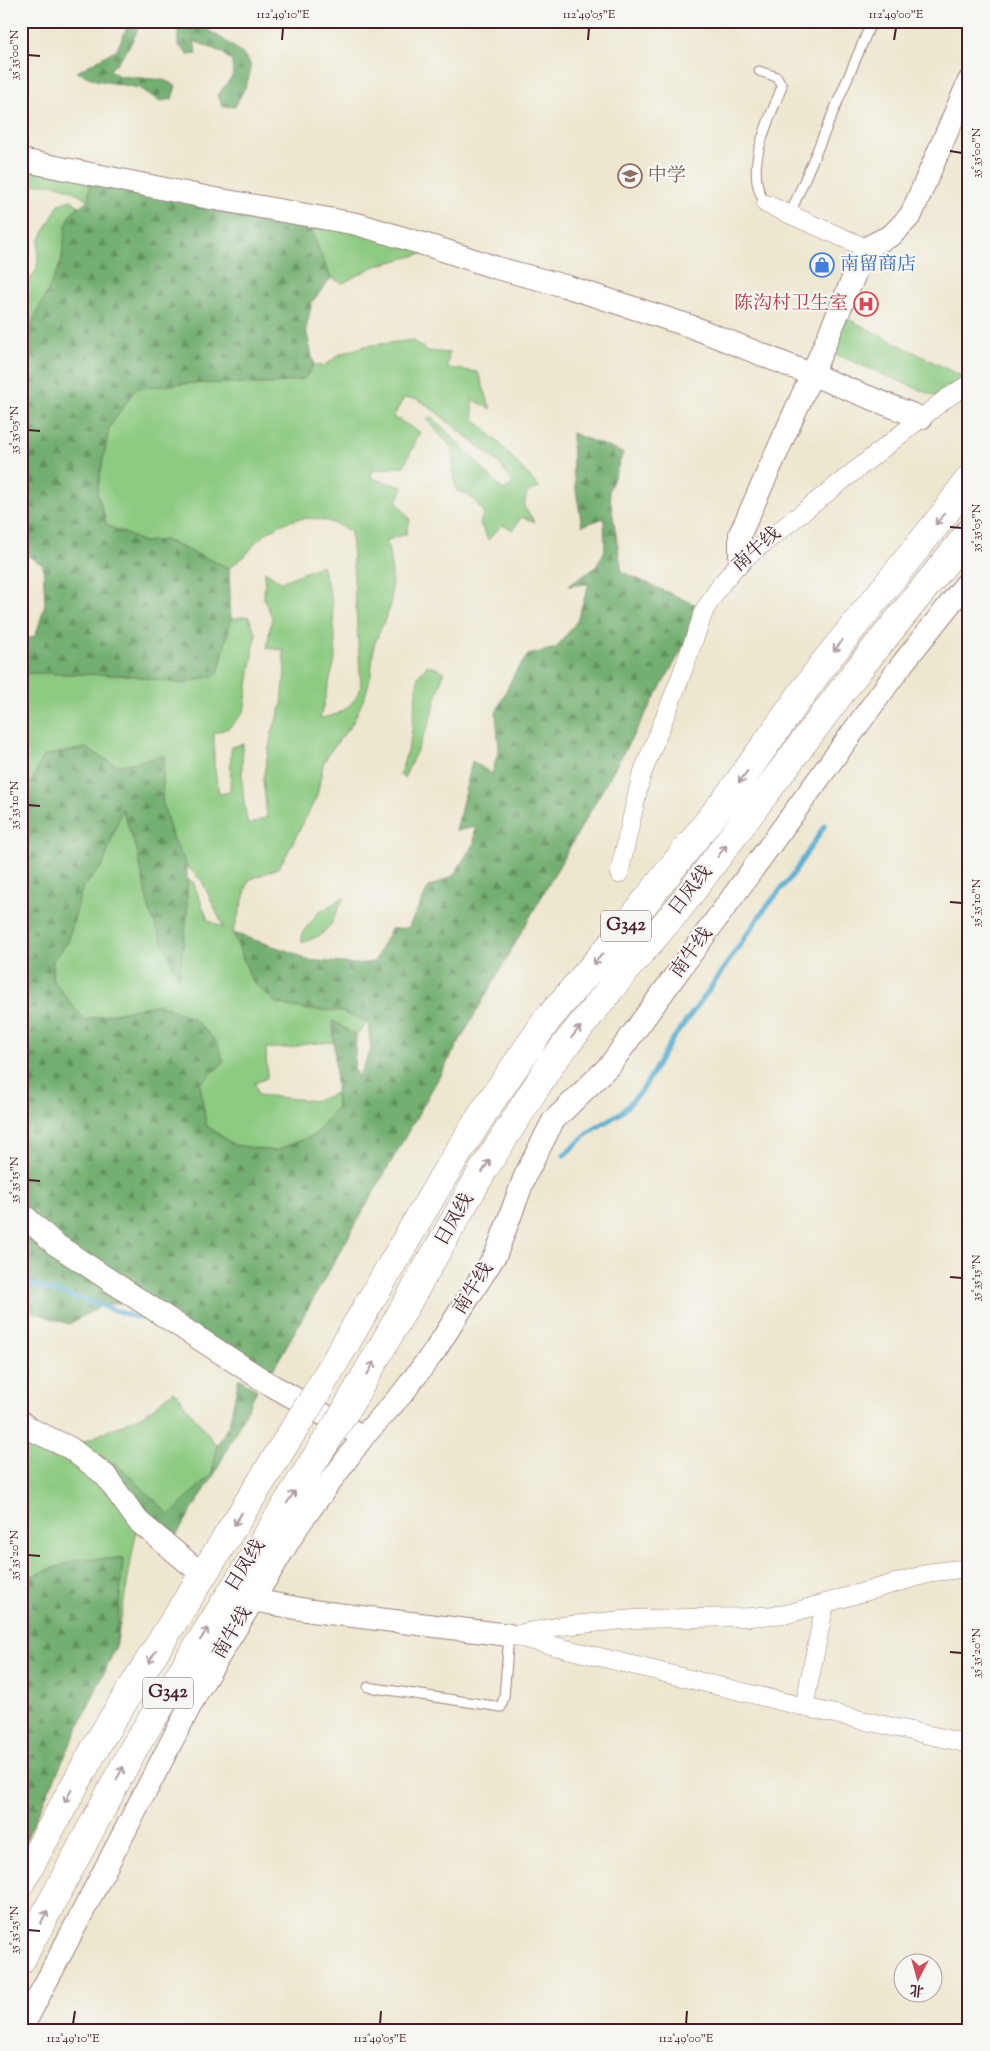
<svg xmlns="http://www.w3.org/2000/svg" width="990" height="2051" font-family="'Sorts Mill Goudy','Noto Serif SC',serif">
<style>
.green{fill:#8dcb82;stroke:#6c7556}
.forest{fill:url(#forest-firs);stroke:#5e674e}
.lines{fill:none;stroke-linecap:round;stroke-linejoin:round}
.stream{stroke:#53abd0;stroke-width:5}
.service-casing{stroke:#9c837d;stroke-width:11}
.minor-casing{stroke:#9c837d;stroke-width:19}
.tertiary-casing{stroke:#9c837d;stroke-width:24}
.trunk-casing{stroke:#9c837d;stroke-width:29}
.service{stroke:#fff;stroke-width:9}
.minor{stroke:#fff;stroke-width:18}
.tertiary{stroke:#fff;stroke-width:22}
.trunk{stroke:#fff;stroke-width:28}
.trunk-bridge-casing{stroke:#9c837d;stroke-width:29;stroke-linecap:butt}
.trunk-bridge{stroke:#fff;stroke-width:28}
.oneway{stroke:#ae9aa0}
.ticks{fill:none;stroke:#4a1f2b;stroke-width:2}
.labels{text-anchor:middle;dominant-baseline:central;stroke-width:4.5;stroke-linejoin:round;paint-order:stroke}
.shield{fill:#f6f6f2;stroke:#7e6067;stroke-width:1}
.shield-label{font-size:18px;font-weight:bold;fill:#4a1f2b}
.education-label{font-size:19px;fill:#785e54;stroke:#f6f6f2;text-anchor:start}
.shop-label{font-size:19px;fill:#366cbe;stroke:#f6f6f2;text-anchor:start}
.health-label{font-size:19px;fill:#be3a42;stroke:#f6f6f2;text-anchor:end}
.street-label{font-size:19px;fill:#4a1f2b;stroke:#f6f6f2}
.neatline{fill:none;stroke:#4a1f2b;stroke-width:2}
.ticks-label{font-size:12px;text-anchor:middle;fill:#4a1f2b}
</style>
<defs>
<pattern id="forest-firs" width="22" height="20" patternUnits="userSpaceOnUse" patternTransform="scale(1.25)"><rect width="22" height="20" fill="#72af70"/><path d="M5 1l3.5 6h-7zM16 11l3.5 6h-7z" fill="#608e5c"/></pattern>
</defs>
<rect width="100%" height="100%" fill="#f6f6f2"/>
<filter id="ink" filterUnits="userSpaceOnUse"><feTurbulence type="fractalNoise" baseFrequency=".02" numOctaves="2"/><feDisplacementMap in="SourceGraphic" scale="10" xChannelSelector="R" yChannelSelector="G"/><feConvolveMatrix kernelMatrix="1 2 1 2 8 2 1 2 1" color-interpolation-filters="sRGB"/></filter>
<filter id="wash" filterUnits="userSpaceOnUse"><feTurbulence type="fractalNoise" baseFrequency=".0096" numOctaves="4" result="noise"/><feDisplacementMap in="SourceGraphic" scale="20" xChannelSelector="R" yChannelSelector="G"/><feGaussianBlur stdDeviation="1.12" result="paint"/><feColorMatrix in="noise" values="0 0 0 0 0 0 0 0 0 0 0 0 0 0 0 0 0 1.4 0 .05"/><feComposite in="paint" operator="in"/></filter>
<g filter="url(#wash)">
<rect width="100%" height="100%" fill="#eee7cf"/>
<path class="green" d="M21 160 92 175 88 200C62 183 51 182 21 186Z
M71 200 79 206C61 220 67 243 61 263 52 290 35 320 21 345V293L37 269 39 241 59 204Z
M304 214 440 249 375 266 343 283 331 278Z
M838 314 969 380 944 400 823 349Z
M413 340 427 351 449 353 447 368 478 372 491 409 472 399 474 419C498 440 518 465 540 488L527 492 524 507 535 522 521 517 513 530 502 525 488 540 480 523 484 512 468 494 457 491 453 475 452 448 427 420 432 416 503 490 513 484 499 463 436 412 418 399 404 398 393 417 420 432 404 466 372 471 371 478 403 487 397 502 410 519 406 534 387 540 392 572 391 605 374 645 371 675 365 696 352 724 329 753 323 764 317 796 287 854 278 868 249 880 233 933 252 981 309 1010 339 1011 368 1022 356 1036 333 1021 334 1042 305 1044 290 1048H266L267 1078 255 1083 258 1095 316 1101 336 1093 337 1107 315 1135 274 1151 234 1145 206 1125 200 1084 132 1009 84 1020 52 979 53 960 68 942 82 889 103 865 122 808 137 850 187 917V879L193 882 208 920 224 928 202 881 187 866 172 837 162 800 164 757 117 766 86 748 43 756 31 783 21 784V673L127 675 184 684 218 674 231 619 248 616 256 633 244 712 229 728 214 733V765L219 794 230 792 231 747 243 744C241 772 242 798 248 825L267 817 263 779 272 732 282 705 285 671 283 650 267 648 272 617 264 599 265 571 281 582 322 565 332 601 336 656 320 718C340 716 354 706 361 687L351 532C317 511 287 514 257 541 254 544 251 549 248 553 242 559 235 563 229 568L165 540 143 542 107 525 97 492 109 428 136 388 193 383 272 384 304 379 314 365 324 366 340 354 365 346Z
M427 665 444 671 429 724 404 778 400 775 411 738 418 677Z
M344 897 331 924 321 935 302 943V933L319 912Z
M174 1391 217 1446 212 1473 170 1515 121 1468 138 1521 116 1647 123 1558 76 1560 21 1580V1422L70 1448 145 1414Z"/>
<path class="forest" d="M130 21H140C135 41 124 56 110 70L119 76 164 80 176 86 172 99 160 101 139 88 96 80 77 72 117 49Z
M163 21C171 21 179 20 187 21 199 23 246 51 250 64 253 77 240 96 235 107L222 106 218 95 233 75 232 62 223 53 194 41 197 54 188 55 178 45V30L166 25Z
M92 175 304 214 331 278 312 302 306 329 314 365 304 379 272 384 193 383 136 388 109 428 97 492 107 525 143 542 165 540 229 568 231 619 218 674 184 684 127 675 21 673V640L24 641 36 635 45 604 43 565 21 552V345L61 263 66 227 72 212 88 200Z
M572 433 623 453 609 491 622 572 705 609 266 1382 141 1301 103 1305 69 1324 23 1309 21 1308V784L31 783 43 756 86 748 117 766 164 756 162 800 172 837 187 866V917L179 979 150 913 137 850 122 809 103 865 82 889 68 942 53 960 52 979 84 1020 159 1004 193 1018 217 1042 224 1062 200 1084 206 1125 234 1145 274 1151 315 1135 337 1106 333 1021 356 1036 354 1069 358 1077 371 1050 368 1022 339 1011 309 1010 277 1004 252 981 233 933 294 953 306 960 356 964 374 962 391 929 408 928 429 887 453 876 474 843 475 827 456 831 472 761 492 774 499 749 496 713 514 674 528 655 556 648 577 621 589 584 568 586 596 567 605 550 604 518 582 526 573 472Z
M239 1378 257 1390 214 1475 176 1536 105 1475 70 1448 99 1455 121 1468 170 1515 212 1473 217 1446 229 1424Z
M123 1558 116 1647 21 1850V1580L76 1560Z"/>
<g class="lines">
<path class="stream" d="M564 1155 591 1131 622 1112 643 1089 672 1040 704 997 764 910 794 873 825 825
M21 1282 78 1298 138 1318H145"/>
</g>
</g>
<g filter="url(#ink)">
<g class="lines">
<g class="service-casing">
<path id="service" d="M759 71 777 77 782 86C770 120 741 170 766 204
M790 214 872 21
M368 1687 501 1707 504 1697 509 1636"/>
</g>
<g class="minor-casing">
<path id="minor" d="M766 204 866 248
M619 874 641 777 681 676 705 609 722 583 740 562 944 400 969 384
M517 1634 561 1626 634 1619 750 1617 787 1614 934 1572 969 1568
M509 1635 817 1710 969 1744
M804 1707 825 1604"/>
</g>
<g class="tertiary-casing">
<path id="tertiary" d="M21 160 210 198 357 224 440 249 497 268 565 286 690 326 921 418
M740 562V534L812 374 866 248 892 235 911 215 969 81
M21 1213 55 1244 141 1301 266 1382 351 1430
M21 1422 30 1429 70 1448 105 1475 138 1521 203 1575
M241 1595 253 1600 312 1611 509 1635
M21 2030 199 1689 298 1526 363 1437 402 1394 436 1349 496 1254 525 1176 553 1121 610 1065 903 663 969 580"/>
</g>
<g class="trunk-casing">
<path id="trunk" d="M316 1394 444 1175 487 1107 547 1020 617 938 733 790 824 663 945 513 969 479
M346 1410 482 1172 552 1062 628 967 679 908 857 671 969 533
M21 1882 102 1736 301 1418
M21 1960 134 1748 330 1435"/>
</g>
<use href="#service" class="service"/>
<use href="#minor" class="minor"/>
<use href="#tertiary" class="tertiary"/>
<use href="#trunk" class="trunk"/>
<g class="trunk-bridge-casing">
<path id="trunk-bridge" d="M301 1418 316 1394
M330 1435 346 1410"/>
</g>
<use href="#trunk-bridge" class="trunk-bridge"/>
</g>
<defs><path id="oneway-shaft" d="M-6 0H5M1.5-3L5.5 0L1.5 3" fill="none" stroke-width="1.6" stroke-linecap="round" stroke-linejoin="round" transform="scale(1.25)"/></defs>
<g class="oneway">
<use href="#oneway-shaft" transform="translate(940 519) rotate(129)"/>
<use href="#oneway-shaft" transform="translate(838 646) rotate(129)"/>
<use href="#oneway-shaft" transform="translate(743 777) rotate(126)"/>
<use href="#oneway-shaft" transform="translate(722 851) rotate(-53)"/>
<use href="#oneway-shaft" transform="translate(598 959) rotate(130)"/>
<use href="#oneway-shaft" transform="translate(576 1032) rotate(-51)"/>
<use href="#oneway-shaft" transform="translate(486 1166) rotate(-58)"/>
<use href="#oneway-shaft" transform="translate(371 1368) rotate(-60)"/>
<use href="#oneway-shaft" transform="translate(291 1497) rotate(-57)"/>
<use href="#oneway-shaft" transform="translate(238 1519) rotate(122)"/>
<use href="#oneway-shaft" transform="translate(204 1634) rotate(-58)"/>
<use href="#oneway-shaft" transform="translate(152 1657) rotate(122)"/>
<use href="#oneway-shaft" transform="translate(120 1773) rotate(-62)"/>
<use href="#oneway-shaft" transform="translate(68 1796) rotate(119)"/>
<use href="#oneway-shaft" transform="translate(44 1917) rotate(-63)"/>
</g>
</g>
<path class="ticks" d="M282 40 283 28M588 40 589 28M894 40 896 28M28 55 40 56M950 151 962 153M28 430 40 431M950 527 962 528M28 805 40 806M950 902 962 903M28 1180 40 1181M950 1277 962 1278M28 1555 40 1556M950 1652 962 1653M28 1930 40 1931M73 2024 75 2011M380 2024 381 2011M686 2024 687 2011"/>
<defs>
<g id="school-ring" transform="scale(1.25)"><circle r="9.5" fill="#f6f6f2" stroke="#8d6e63" stroke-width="1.5"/><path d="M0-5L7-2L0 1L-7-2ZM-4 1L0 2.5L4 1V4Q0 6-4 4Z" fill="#8d6e63"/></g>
<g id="shop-ring" transform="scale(1.25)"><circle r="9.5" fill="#f6f6f2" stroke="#3f7fe0" stroke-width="1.5"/><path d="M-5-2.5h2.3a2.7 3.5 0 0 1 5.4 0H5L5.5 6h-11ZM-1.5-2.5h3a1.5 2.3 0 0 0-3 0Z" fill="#3f7fe0"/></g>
<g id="hospital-ring" transform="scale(1.25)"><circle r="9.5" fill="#f6f6f2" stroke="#e0444e" stroke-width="1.5"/><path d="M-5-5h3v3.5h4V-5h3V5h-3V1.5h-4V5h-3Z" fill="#e0444e"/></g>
</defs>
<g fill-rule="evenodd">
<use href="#school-ring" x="630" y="176"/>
<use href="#shop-ring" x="822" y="265"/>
<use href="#hospital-ring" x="866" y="304"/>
</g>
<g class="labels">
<g class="shield">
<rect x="601" y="910.5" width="50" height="31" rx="4"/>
<rect x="143" y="1677.5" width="50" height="31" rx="4"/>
</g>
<g class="shield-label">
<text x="626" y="926">G342</text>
<text x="168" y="1693">G342</text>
</g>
<g class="education-label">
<text x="648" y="176">中学</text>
</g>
<g class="shop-label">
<text x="840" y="265">南留商店</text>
</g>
<g class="health-label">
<text x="848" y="304">陈沟村卫生室</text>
</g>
<g class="street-label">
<text transform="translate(757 550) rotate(-41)">南牛线</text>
<text transform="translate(691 891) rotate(-52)">日凤线</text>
<text transform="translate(692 953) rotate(-54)">南牛线</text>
<text transform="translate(455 1220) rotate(-60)">日凤线</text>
<text transform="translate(474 1289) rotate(-58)">南牛线</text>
<text transform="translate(246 1566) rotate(-58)">日凤线</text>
<text transform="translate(233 1633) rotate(-59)">南牛线</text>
</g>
</g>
<rect width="990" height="2051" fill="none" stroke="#f6f6f2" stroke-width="55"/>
<g transform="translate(918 1978) rotate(186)"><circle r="24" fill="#f6f6f2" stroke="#b1a0a2"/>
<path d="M0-4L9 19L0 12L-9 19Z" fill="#d1495b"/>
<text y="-8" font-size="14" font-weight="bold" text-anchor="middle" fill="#4a1f2b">北</text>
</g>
<rect x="28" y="28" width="934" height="1996" class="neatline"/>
<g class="ticks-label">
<text x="283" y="18">112°49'10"E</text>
<text x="589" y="18">112°49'05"E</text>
<text x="896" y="18">112°49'00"E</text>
<text transform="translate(14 55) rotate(-90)" y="4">35°35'00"N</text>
<text transform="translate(976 153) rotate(-90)" y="4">35°35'00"N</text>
<text transform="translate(14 430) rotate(-90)" y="4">35°35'05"N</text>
<text transform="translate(976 528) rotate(-90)" y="4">35°35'05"N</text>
<text transform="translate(14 805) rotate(-90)" y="4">35°35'10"N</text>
<text transform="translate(976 903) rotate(-90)" y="4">35°35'10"N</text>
<text transform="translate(14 1180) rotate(-90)" y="4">35°35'15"N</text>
<text transform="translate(976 1278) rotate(-90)" y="4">35°35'15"N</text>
<text transform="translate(14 1555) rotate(-90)" y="4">35°35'20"N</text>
<text transform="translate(976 1653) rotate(-90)" y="4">35°35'20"N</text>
<text transform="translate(14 1930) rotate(-90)" y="4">35°35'25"N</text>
<text x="73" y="2042">112°49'10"E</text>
<text x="380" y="2042">112°49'05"E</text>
<text x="686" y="2042">112°49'00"E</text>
</g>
</svg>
